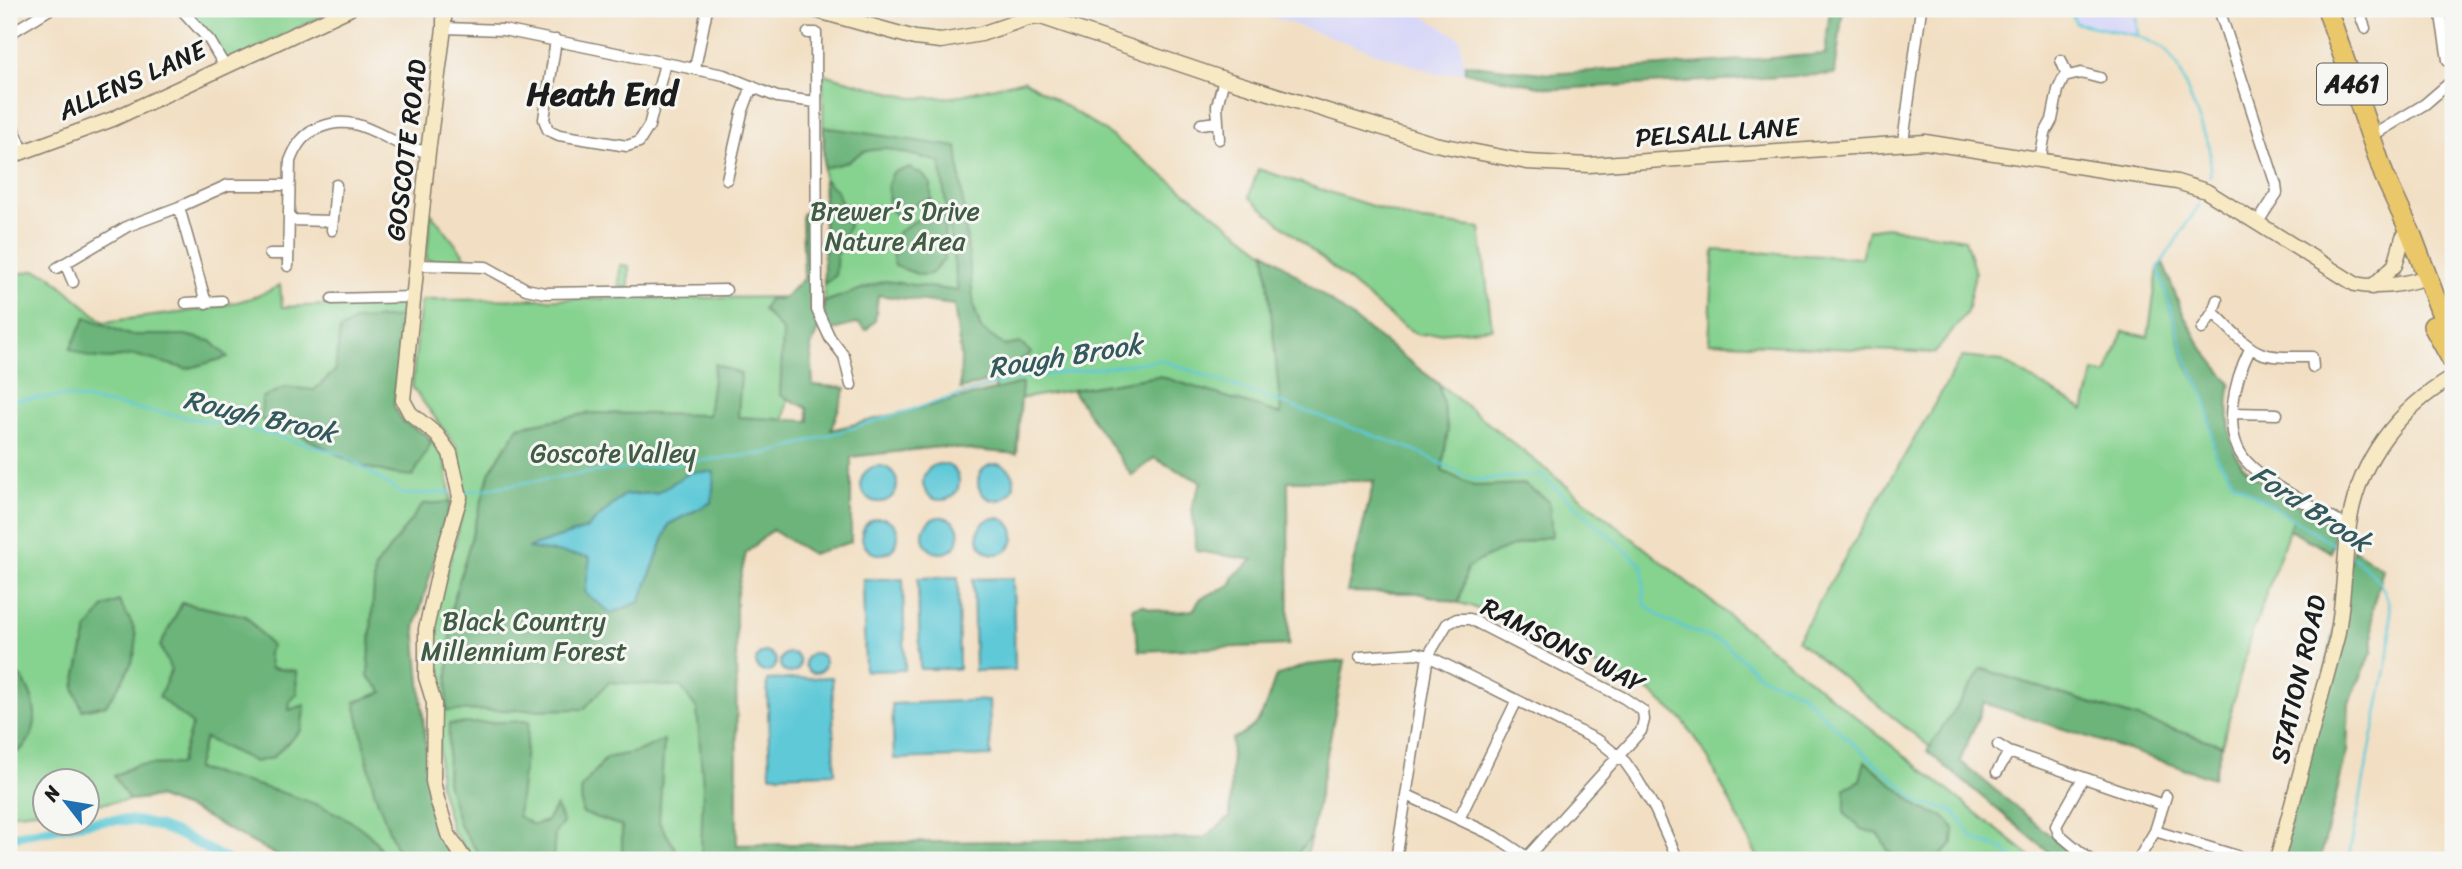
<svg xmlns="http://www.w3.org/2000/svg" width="2462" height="869" font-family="Sriracha,sans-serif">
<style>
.built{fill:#d7d7f8}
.green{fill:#86d28f;stroke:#517756;stroke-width:2}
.forest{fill:#6cb47a;stroke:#44684b;stroke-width:2;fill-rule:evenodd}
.water{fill:#5ec9d7;stroke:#3d727a;stroke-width:2}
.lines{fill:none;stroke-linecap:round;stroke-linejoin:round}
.stream{stroke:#5ec9d7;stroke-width:2.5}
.canal{stroke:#5ec9d7;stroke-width:10}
.street-casing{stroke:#877e70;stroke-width:13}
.secondary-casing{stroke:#877e70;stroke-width:17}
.highway-casing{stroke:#877e70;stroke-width:22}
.street{stroke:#fff;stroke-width:10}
.secondary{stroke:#f7e9c3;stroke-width:14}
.highway{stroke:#eac769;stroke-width:19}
.labels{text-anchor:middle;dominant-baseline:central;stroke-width:6;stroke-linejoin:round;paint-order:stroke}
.shield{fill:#f6f6f2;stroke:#5d5d5c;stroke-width:2}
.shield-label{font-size:24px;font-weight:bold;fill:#1c1c1c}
.street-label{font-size:26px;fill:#1c1c1c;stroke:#f6f6f2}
.park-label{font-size:26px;fill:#415c44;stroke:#f6f6f2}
.water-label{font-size:28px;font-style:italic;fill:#33595d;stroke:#f6f6f2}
.district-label{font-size:33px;font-weight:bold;fill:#1c1c1c;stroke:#f6f6f2}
</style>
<rect width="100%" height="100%" fill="#f6f6f2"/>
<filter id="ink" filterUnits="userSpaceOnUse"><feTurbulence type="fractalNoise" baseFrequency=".0143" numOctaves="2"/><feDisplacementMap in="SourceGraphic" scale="14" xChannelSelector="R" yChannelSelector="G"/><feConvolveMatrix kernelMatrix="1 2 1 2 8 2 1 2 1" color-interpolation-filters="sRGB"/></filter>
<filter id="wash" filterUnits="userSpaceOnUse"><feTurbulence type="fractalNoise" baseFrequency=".00686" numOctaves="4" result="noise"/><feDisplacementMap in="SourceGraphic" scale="28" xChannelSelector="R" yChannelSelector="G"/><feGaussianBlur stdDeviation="1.57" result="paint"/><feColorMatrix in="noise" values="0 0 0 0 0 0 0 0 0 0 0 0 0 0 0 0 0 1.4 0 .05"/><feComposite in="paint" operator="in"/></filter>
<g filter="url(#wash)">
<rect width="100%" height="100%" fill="#f2dfc3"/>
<path class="built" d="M1249 9H1412L1460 38 1465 72 1438 74Z
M2068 9H2130L2136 17 2138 36 2076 23Z"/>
<path class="green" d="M181 9H336L224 65Z
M823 74 912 98 953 97 1024 80 1102 129 1439 384 2035 860H1759L1709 760 1682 719 1649 691 1471 606 1418 593 1347 592 1382 448 1159 376 999 402 974 307 877 295 824 316Z
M1258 169 1415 220 1480 228 1492 328 1418 335 1396 321 1249 197Z
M431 213 468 260H426Z
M1886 227 1965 239 1975 273 1967 312 1935 353 1709 342 1714 250 1861 258 1868 230Z
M620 265 629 266V288L619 287Z
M2158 268 2186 363 2206 399 2215 454 2234 482 2293 519 2249 642 2222 745 1983 669 1930 747 1797 640 1962 357 2002 361 2084 410 2094 372 2106 375 2123 331 2148 337Z
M35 270 49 275 104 322C153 315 238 311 280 285L282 307 403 302 394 406 403 422 427 435 445 457 451 502 415 627 418 682 429 783 442 838 456 860H285L195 811 157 797 88 805V782H46L45 810 9 814V276Z
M808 297 773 475 735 545 737 845 1311 837 1305 860H473L452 830 439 783 440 703 431 632 466 500 457 447 412 387 421 300Z"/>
<path class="forest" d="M1830 9H1843L1835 74 1555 89 1465 72V64L1550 74 1825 54Z
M824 127 957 147 974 307 981 329 1005 346 1020 343 1032 353 1014 364 1006 377 960 389 961 357 954 305 878 295 875 321 866 330 858 323 829 331 824 316V302L885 281 958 291 940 162 884 148 862 152 848 162 824 168Z
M909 168 922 174 931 184V199L917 203 904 214H895L889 208 888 185 893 172Z
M824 179 837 191 849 226 838 246 835 276 824 284Z
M811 210 815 310 820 324 811 347 813 385 846 388 831 430 1022 383 1017 454 939 447 851 457V542L812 554 772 530 746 553 736 598 737 845 1204 838 1230 817 1232 739C1265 726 1264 707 1276 676L1306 665 1345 661 1311 837 1292 860H706L701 852 703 786 697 709 681 687 609 682 584 709 446 711 452 606 490 471 519 427 589 413 708 415 715 364 741 374 738 417 809 421 807 408 780 395 783 331 763 310 769 299H783L804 278 802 214ZM691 472 712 502 669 524 640 602 611 613 591 557 530 547 586 529 624 495 657 493Z
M929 212 945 216 944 260 931 274 920 275 895 266 892 253 897 233Z
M1265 251 1439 384 1448 430 1442 471 1474 486 1524 484 1549 501 1552 536C1520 542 1495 551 1467 568L1459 603 1418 593 1347 592 1374 481H1288L1289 645 1139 651 1132 608 1142 605C1157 612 1176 613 1193 610L1201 598 1230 585 1235 575 1253 560 1196 551 1192 506 1201 482 1154 458 1132 476 1072 390 1159 376 1281 414Z
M2163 263 2181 309 2200 345 2231 384C2226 405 2228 451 2244 467 2266 488 2309 510 2335 527L2331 552 2289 530 2293 519 2234 482 2215 454 2206 399 2187 362 2158 268Z
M86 317 129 335H185L211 341 228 357 187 369 134 355 108 359 89 357 70 349Z
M402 317 394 406 403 422 427 435 431 443 413 476 394 474 360 466 306 438 261 420 262 398 286 387 314 390 335 371 340 330 356 320Z
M451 502 415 627 429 783 442 838 456 860H285L195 811 157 797 129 800 114 776 136 765 180 764 192 724 159 697 171 670 160 646 182 603 246 616 271 646 268 654 271 668 296 671 297 694 290 701 289 710 305 705 301 730 272 758 255 762 205 738 196 769C244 782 344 803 375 841 379 846 382 854 386 859L397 851 374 791 355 702 383 692 368 676 375 568 423 504Z
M2353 549 2383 569 2372 610 2373 650 2349 703 2347 751 2320 860H2282Z
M119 601C124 611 133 622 135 632 142 655 119 687 106 705L82 710 74 688 87 630 104 607Z
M9 665C38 688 49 739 9 757Z
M1982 669 2222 745 2213 778 1984 703 1960 761 2080 860H2058L1927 751Z
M529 721 518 816 534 825 547 821 556 806 563 823 555 833 553 860H483L459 824 447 782 449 724Z
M664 740 659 822 677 851 671 860H622V826L582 813 581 788 606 758 636 752Z
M1865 761 1922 809 1943 816 1954 828 1953 843 1938 859 1898 860 1888 851 1879 834 1861 829 1845 814V788L1860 780Z"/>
<path class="water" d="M923 482a18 18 0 1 1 36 0a18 18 0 1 1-36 0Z
M978 482a18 18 0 1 1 36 0a18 18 0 1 1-36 0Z
M861 484a18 18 0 1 1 36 0a18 18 0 1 1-36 0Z
M691 472H714L712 502 669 524 640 602 611 613 585 593 590 557 527 548 586 529 624 495 657 493Z
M923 535a18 18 0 1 1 36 0a18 18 0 1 1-36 0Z
M862 536a18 18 0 1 1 36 0a18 18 0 1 1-36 0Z
M978 536a18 18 0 1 1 36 0a18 18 0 1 1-36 0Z
M958 577 959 669H920L918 578Z
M1013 578 1015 670 975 671 973 579Z
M863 579H903L905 670 865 671Z
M756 662a10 10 0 1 1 20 0a10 10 0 1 1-20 0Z
M780 663a10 10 0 1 1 20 0a10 10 0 1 1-20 0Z
M805 663a10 10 0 1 1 20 0a10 10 0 1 1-20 0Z
M832 677 835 773 770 775 767 680Z
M989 700 991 756 894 759 892 704Z"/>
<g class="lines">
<path class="stream" d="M2069 9 2076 23 2138 36
M2136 17 2138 36 2164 48 2178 66 2210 148V176
M2199 205 2158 268 2187 362 2206 399 2215 454 2234 482 2341 549
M9 400 65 396 246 428 342 454 404 495 452 492
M466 492 586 473 770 453 1009 380 1161 360 1412 449 1474 480 1541 475 1643 566 1644 604 1667 621 1724 643 1760 676 1800 692 1841 733 1922 804 1953 810 1974 839 2003 849 2014 860
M2348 860 2389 654C2393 608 2393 585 2352 557"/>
<path class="canal" d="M9 837C42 832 89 819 121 820 159 820 195 842 227 860"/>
</g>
</g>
<g filter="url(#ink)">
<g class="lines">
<g class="street-casing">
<path id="street" d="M181 9 210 41 224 65
M2219 9 2276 185 2277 193 2258 222
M2358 9 2365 28
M2440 9 2448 60 2453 65
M444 28 503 30 724 75 777 97 816 102
M808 33H816L817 310 830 338 844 356 851 385
M9 34 50 9
M556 40 544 119 548 130 559 135 627 146 639 142 649 126 665 63
M2061 60 2067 75
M695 68 707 9
M9 117 24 153
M1201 124 1217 122
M2370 137 2425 104 2453 80
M1219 139 1217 106 1224 79
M1903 142 1921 9
M2040 161 2045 133 2052 120 2058 90 2064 77 2081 73 2100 78
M727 179 742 113 752 86
M179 207 206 303
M289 220 332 221
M332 230 336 185
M270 254H287
M65 263 73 282
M418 265 486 267 526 289 545 293 726 290
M288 266 290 161C296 145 304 133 321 127 352 114 375 133 402 145 410 149 420 150 428 152
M57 268 128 226 179 207 228 185H288
M332 299 414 297
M186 303 222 301
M2213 312C2256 354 2250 358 2312 357L2313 367
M2202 329 2213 312 2217 300
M2250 349C2235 379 2220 433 2247 462 2267 484 2311 505 2337 521L2349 525
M2233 413 2277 414
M1360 657 1417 653 1428 656 1599 741 1609 749 1625 762 1637 779 1655 809 1678 860
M1998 745 2009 752 2163 805
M1997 772 2009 752
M2083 778 2056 826 2059 834 2090 860
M1407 795 1495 836 1531 860
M1459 819 1517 700
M2155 831 2250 860
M1396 860 1428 656 1447 624 1457 619H1470L1624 698 1643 711 1644 720 1641 731 1528 856
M2138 860 2155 831 2166 796"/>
</g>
<g class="secondary-casing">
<path id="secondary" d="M444 9V28L428 152 403 400 410 413 437 435 450 453 460 497 442 558 426 629V677L434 703 433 781 437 799 448 834 465 860
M811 9 915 38 941 41 981 34 1028 18 1041 17 1224 79 1435 144 1527 162 1589 165 1925 142 2177 182 2206 191 2355 284C2380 289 2403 285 2427 277
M9 157 113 119 349 9
M2372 287 2395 265 2403 237
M2277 860 2337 637C2344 600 2344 563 2349 525 2358 461 2398 409 2453 377"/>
</g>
<g class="highway-casing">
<path id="highway" d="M2327 9 2384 175 2412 236 2444 321 2453 338
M2433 326 2453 362"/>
</g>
<use href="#street" class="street"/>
<use href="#secondary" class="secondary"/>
<use href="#highway" class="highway"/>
</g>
</g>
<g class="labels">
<rect class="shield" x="2317" y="63.5" width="70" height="41" rx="5"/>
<g class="shield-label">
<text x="2352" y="84">A461</text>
</g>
<g class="street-label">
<text transform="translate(132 80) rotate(-24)">ALLENS LANE</text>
<text transform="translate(1717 132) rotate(-4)">PELSALL LANE</text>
<text transform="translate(406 150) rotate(-83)">GOSCOTE ROAD</text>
<text transform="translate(1563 645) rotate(27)">RAMSONS WAY</text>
<text transform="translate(2298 679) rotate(-77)">STATION ROAD</text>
</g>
<g class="park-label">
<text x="895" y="211">Brewer's Drive<tspan x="895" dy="30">Nature Area</tspan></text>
<text x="613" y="453">Goscote Valley</text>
<text x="524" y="621">Black Country<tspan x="524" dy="30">Millennium Forest</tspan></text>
</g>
<g class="water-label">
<text transform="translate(1065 356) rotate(-9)">Rough Brook</text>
<text transform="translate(260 416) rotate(13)">Rough Brook</text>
<text transform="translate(2311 508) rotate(33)">Ford Brook</text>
</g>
<g class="district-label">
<text x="602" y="94">Heath End</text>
</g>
</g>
<rect width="2462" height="869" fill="none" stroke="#f6f6f2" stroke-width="35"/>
<g transform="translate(66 802) rotate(301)"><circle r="33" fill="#f6f6f2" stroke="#9f9f9c" stroke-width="2"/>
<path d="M0-5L12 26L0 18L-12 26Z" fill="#1f6fb2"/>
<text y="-10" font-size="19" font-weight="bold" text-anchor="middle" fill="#1c1c1c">N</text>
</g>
</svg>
